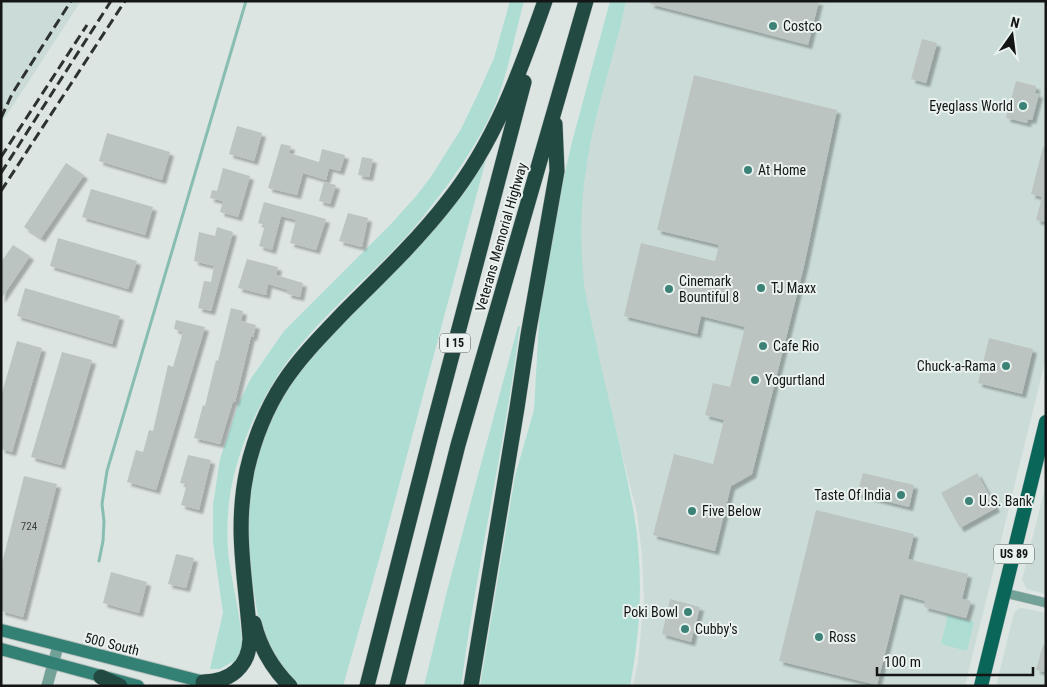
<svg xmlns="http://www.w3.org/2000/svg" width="1047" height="687" font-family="'Roboto Condensed',sans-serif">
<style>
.built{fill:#cbdcd8}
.green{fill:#adddd3}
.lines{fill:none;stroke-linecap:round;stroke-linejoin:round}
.stream{stroke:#88bdb2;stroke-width:3}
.building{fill:#bcc4c2;filter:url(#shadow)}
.minor-casing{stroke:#b9c0be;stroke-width:10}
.tertiary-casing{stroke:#b9c0be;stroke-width:12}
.secondary-casing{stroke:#b9c0be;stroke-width:14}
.primary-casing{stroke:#b9c0be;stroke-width:15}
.motorway-casing{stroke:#b9c0be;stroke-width:16}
.minor{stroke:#72a198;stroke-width:9}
.tertiary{stroke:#72a198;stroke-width:11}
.secondary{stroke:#328174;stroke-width:12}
.primary{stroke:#0b665a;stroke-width:14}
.motorway{stroke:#224a43;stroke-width:15}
.rail{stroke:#2d3130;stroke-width:3;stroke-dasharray:10 5;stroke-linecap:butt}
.poi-dot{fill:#3d8276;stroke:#eaf2f0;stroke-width:2}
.labels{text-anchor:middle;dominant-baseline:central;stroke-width:4;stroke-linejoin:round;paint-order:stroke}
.number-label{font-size:11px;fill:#3d4240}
.shield{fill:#eaf2f0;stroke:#545857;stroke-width:1}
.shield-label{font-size:12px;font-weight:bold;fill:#131615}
.poi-label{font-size:14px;fill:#131615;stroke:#eaf2f0;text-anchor:start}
.street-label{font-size:14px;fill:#131615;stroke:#eaf2f0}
</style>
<defs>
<filter id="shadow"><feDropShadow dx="4" dy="4" stdDeviation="1" flood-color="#0004"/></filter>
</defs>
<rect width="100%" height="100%" fill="#dde5e3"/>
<path class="built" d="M1 1H81L1 124Z
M618 1H1046V358L965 686H633L638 662 644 599 642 556 637 513 582 296 579 167Z
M1046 483V594L1027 589 1022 580Z
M1022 608 1046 613V686H996L1014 613 1018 609Z"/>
<path class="green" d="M510 1H524C515 34 509 68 497 100 480 142 451 182 422 218 384 265 335 302 297 349 266 387 242 436 232 484 227 508 226 536 229 560 233 588 241 617 242 646L238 658 234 663 232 662 220 669H210L223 613 213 542V505L220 459 238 405 250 380 284 331 391 224 417 195 430 178 460 131 477 96 494 58Z
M610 1H626C615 56 595 108 587 163 580 203 580 243 584 284 587 303 592 323 596 343 607 395 621 446 631 498 644 560 642 624 630 686H480L515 476 534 410 540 305 555 216 572 142Z
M488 152 382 549 343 686H296L280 670 260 628 248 556 245 527 258 446 283 392Z
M518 326H520C504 447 477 565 461 686H424L447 591Z
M948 615 974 622 967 651 941 644Z"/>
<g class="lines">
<path class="stream" d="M99 561 103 541 104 521 102 504 107 471 246 1"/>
</g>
<path class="building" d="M651 1H819L808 45 650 4Z
M922 39 937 43 926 83 911 79Z
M694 75 837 110 804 266 752 474 731 486 715 551 653 535 674 454 713 464 724 420 705 415 713 383 730 387 745 327 701 316 697 334 624 316 641 243 715 261 719 245 657 230Z
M1016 81 1036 86 1035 93 1039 94 1032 120 1028 119 1027 123 1006 118Z
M237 126 262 133 254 161 229 154Z
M107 133 170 152 162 180 99 161Z
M281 144 291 146 289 153 319 162 322 149 345 155 340 171 329 168 326 180 303 173 297 195 268 188Z
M1043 147H1046V222L1036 220 1042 197 1031 194Z
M362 157 373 159 369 177 358 175Z
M66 163 84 175 41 238 24 227Z
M223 168 250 176 238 217 220 212 223 201 210 198 212 190 217 191Z
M324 182 336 185 330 204 319 201Z
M91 189 153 207 145 235 82 217Z
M264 202 326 219 316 250 290 243 296 220 281 216 272 250 259 246 265 225 258 223Z
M348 213 368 218 362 247 339 241Z
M217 227 233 232 211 311 198 308 204 281 211 282 214 266 194 261 199 232 215 236Z
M58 238 137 261 128 289 50 266Z
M13 245 30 256 1 299V262Z
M247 259 278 267 276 275 303 283 300 297 287 294 288 290 268 284 266 295 238 288Z
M25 288 120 316 112 344 17 316Z
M231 308 243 311 241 321 256 325 253 337 251 336 235 402 233 401 220 444 194 438 203 405 205 406 216 360 218 361Z
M176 320 205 327 156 490 127 482 136 450 143 452 149 430 153 431 168 365 173 367 183 332 174 329Z
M989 338 1033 349 1022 394 978 383Z
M17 341 42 348 12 452 1 449V396Z
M62 352 92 360 61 465 31 457Z
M188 455 211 460 199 510 181 505 187 484 180 483Z
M863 473 914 485 909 507 857 494Z
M977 473 996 508 960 528 941 493Z
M24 476 57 484 23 617 1 611V567Z
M816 510 914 534 908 559 968 574 962 599 971 601 966 618 924 607 925 601 900 594 877 685 779 661Z
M176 554 194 558 186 588 168 584Z
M111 572 147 582 139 613 103 603Z
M670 599 700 607 691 642 662 634Z
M1043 645H1046V672L1036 670Z"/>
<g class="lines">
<g class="minor-casing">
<path id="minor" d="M1005 593 1046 603"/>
</g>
<g class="tertiary-casing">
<path id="tertiary" d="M47 686 58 646"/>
</g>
<g class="secondary-casing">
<path id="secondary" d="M1 630 212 684
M1 649 138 686"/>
</g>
<g class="primary-casing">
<path id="primary" d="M981 686 1046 422"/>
</g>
<g class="motorway-casing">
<path id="motorway" d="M254 623C260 647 272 668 290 686
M101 677 120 686
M203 682C230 682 249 667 250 639 246 580 234 530 247 470 254 440 266 409 283 383 300 357 323 334 345 311 380 276 417 241 448 201 495 142 520 72 545 1
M367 686 431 435 524 82
M397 686 458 445 586 1
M471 686 517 408 528 335 557 171 555 124"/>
</g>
<use href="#minor" class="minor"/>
<use href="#tertiary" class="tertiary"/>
<use href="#secondary" class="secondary"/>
<use href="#primary" class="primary"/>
<use href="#motorway" class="motorway"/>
<path class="rail" d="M1 118 12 94 71 1
M1 157 87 25
M1 173 111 1
M1 191 125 1"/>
</g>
<g class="poi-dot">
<circle cx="773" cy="26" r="5"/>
<circle cx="1023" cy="106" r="5"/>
<circle cx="748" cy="170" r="5"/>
<circle cx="761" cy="288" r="5"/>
<circle cx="669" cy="289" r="5"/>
<circle cx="763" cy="346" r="5"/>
<circle cx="1006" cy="366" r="5"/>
<circle cx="755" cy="380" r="5"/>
<circle cx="901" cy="495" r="5"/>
<circle cx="969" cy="501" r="5"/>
<circle cx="692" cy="511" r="5"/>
<circle cx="688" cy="612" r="5"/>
<circle cx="685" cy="629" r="5"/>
<circle cx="819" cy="637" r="5"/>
</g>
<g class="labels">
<g class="number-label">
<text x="29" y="526">724</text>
</g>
<g class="shield">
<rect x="440" y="333.5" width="30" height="19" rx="4"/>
<rect x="994" y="544.5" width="40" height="19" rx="4"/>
</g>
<g class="shield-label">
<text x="455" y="343">I 15</text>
<text x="1014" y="554">US 89</text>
</g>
<g class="poi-label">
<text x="783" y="26">Costco</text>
<text x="1013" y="106" text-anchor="end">Eyeglass World</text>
<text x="758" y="170">At Home</text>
<text x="679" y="281">Cinemark<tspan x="679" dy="16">Bountiful 8</tspan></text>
<text x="771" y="288">TJ Maxx</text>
<text x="773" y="346">Cafe Rio</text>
<text x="996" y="366" text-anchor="end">Chuck-a-Rama</text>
<text x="765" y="380">Yogurtland</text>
<text x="891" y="495" text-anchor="end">Taste Of India</text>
<text x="979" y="501">U.S. Bank</text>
<text x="702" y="511">Five Below</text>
<text x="678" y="612" text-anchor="end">Poki Bowl</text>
<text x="695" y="629">Cubby's</text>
<text x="829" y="637">Ross</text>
</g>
<g class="street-label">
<text transform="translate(501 237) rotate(-74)">Veterans Memorial Highway</text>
<text transform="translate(112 644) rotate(14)">500 South</text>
</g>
</g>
<rect width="1047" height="687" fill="none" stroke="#131615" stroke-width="5"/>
<g transform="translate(1012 35) rotate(14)" stroke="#eaf2f0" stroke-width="4" paint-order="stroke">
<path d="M0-4L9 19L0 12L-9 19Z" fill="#131615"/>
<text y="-8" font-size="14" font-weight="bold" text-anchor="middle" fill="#131615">N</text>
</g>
<path d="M877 667v8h156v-8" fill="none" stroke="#131615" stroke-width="2.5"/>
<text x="884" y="667" font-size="15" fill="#131615" stroke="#eaf2f0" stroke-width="4" paint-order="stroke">100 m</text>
</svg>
